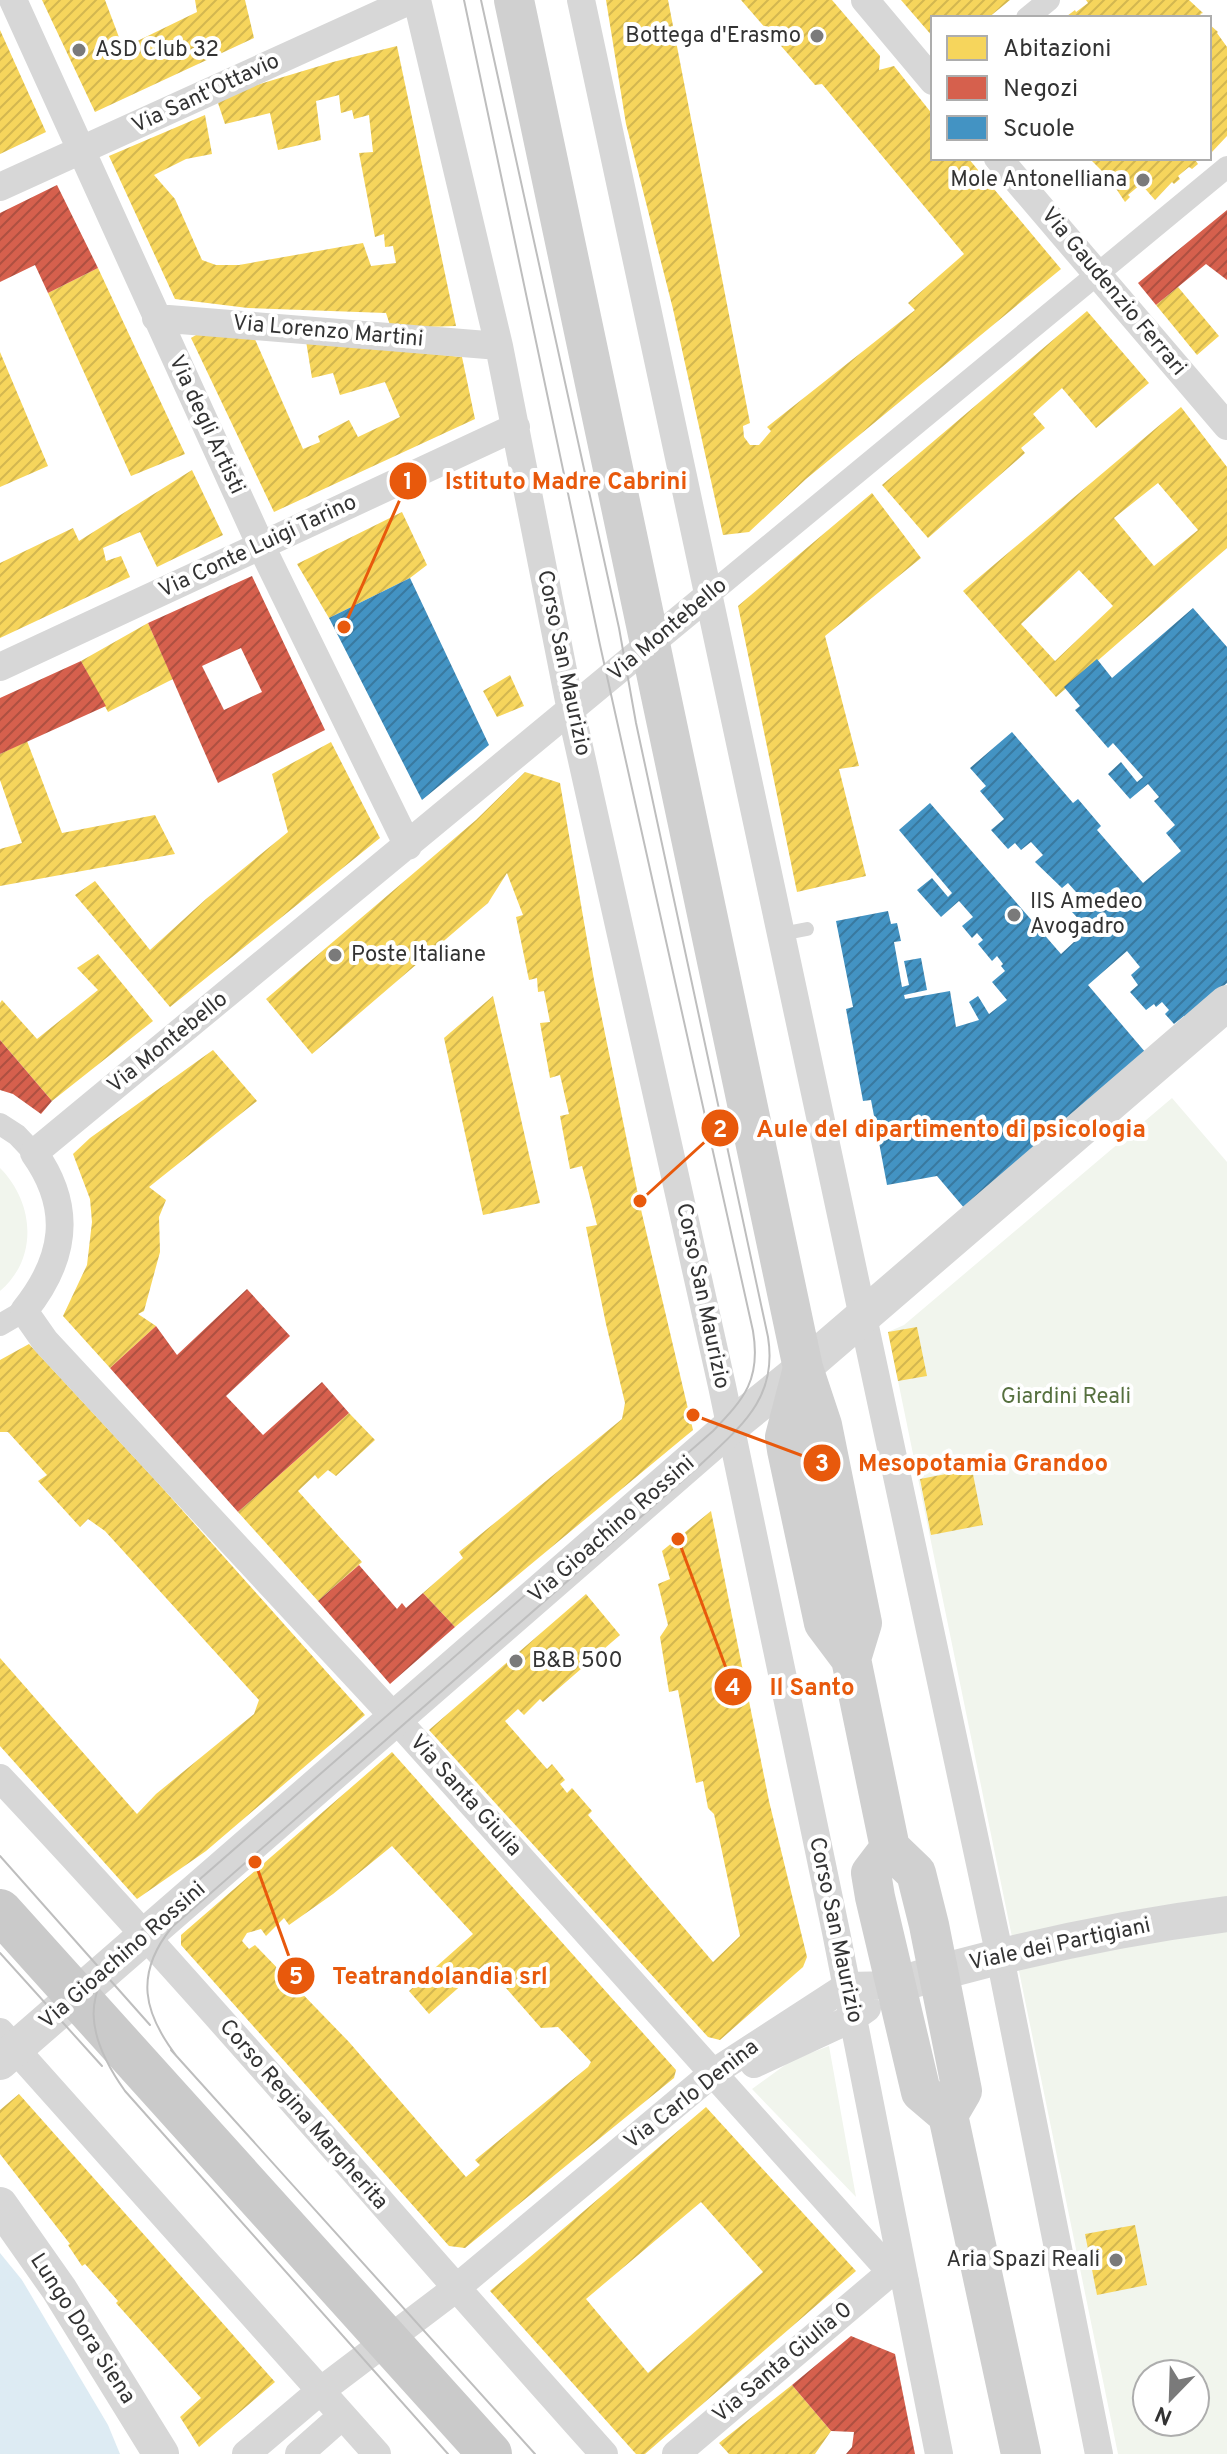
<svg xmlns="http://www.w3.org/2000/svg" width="1227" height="2454" font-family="Overpass,sans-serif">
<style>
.green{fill:#f1f5ed;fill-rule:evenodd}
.water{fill:#ddebf3}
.homes{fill:url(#homes-hatch);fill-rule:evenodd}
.shops{fill:url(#shops-hatch);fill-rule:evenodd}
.schools{fill:url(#schools-hatch)}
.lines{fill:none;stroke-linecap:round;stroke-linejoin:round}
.service{stroke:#d7d7d7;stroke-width:14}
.pedestrian{stroke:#d7d7d7;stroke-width:22}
.minor{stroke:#d7d7d7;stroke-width:28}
.tertiary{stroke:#d7d7d7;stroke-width:36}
.secondary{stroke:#d0d0d0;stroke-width:40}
.primary{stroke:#cacaca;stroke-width:44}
.tram{stroke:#bebebe;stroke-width:2}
.poi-dot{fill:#7a7a7a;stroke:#fff;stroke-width:3}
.labels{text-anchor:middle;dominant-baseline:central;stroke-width:8;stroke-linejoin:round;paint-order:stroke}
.poi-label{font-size:22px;fill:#333;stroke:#fff;text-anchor:start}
.street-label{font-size:22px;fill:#333;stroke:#fff}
.park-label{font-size:22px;fill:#56703f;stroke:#fff}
.leader{fill:none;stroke:#e8590c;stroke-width:3}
.callout-dot{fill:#e8590c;stroke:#fff;stroke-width:3}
.mark-label{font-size:24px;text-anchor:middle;font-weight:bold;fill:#fff}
.callout-label{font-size:24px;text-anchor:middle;font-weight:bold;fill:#e8590c;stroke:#fff;stroke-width:8;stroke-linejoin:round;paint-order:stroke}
</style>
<defs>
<pattern id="homes-hatch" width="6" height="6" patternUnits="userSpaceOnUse" patternTransform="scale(2)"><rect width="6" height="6" fill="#f6d55c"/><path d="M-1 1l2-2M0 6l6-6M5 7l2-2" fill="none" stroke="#d3b750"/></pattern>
<pattern id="shops-hatch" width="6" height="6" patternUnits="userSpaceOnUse" patternTransform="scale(2)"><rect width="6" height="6" fill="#d6604d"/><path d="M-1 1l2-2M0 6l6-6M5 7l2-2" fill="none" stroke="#ae5041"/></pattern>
<pattern id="schools-hatch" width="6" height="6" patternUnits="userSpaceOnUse" patternTransform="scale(2)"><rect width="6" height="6" fill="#4393c3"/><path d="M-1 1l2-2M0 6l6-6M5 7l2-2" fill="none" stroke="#39799f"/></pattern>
</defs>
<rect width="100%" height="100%" fill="#fff"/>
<path class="green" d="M1172 1098 1227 1162V2454H1118L888 1332 904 1325ZM1147 2374H1195V2422H1147Z
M0 1168C34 1202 39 1258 0 1291Z
M829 2046 856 2197 752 2089 792 2060Z"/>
<path class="water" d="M0 2253 22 2280 108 2425 120 2454H0Z"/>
<path class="homes" d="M42 0H105L123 48 197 12 195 0H245L254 38 95 112Z
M606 0H668L750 423 743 426 744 437 750 445H759L771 431 767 427 915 310 908 303 964 254 822 84 815 85 741 0H832L880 56 879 70 894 66 933 115V158H968L1061 269 806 479 749 532 723 535 673 309 626 124Z
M901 0H1010L988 18H933V37Z
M1086 0H1189L1203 13 1200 14 1204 18H1069L1067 16 1075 10 1076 12 1088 3Z
M1209 24 1218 32 1217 33 1227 47V136L1211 153Z
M0 30 46 132 0 154Z
M397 46 456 326 391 328 386 313 248 308 175 299 109 156 205 115 212 154 186 159 154 175 175 199 202 260 216 265H239L363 243 371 266 396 263 393 246 385 247 384 234 375 237 359 153 373 152 369 115 354 119 352 110 341 113 339 95 316 101 321 140 278 150 270 113 225 124 216 97 333 62Z
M1089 158H1200L1196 161 1198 164 1192 169 1189 167 1178 176 1180 179 1174 184 1172 182 1155 200 1141 184 1128 195 1130 197 1125 202 1111 181H1108L1104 176 1105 174Z
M98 268 185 454 131 476 48 293Z
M1178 287 1219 336 1197 355 1156 305Z
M1087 311 1149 383 1096 428 1062 388 1033 414 1045 428 1021 448 1025 453 928 538 882 485Z
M201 332 254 337 303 449 320 442 318 436 349 420 358 437 400 417 385 382 340 395 333 373 312 378 306 341 462 357 475 419 274 512 191 338Z
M0 352 48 466 0 487Z
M1181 407 1227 467V548L1056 697 963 591ZM1158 483 1198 530 1154 566 1114 518ZM1079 570 1113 606 1055 661 1021 624Z
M192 470 223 535 157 567 140 532 103 548 106 561 121 556 130 577 0 638V563L73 528 79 541Z
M872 493 921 558 825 636 859 766 839 769 866 876 797 892 738 606Z
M402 512 427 565 410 578 329 618 297 564Z
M148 623 173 679 108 712 81 661Z
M510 675 524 706 497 717 483 691Z
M27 741 62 833 155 815 175 854 0 886V849L22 843 0 780V754Z
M331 742 380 838 170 1007 75 895 95 881 150 950 206 899 288 832 272 774Z
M525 772 560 783 594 980 642 1214 693 1430 455 1627 423 1593 463 1558 459 1552 622 1419 625 1403 606 1324 586 1227 597 1225 582 1166 570 1169 560 1116 569 1114 560 1075 550 1078 540 1023 550 1022 544 991 538 992 537 978 529 980 516 917 523 915 507 873 488 903 312 1054 266 999 476 820Z
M98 954 153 1021 52 1101 0 1040V1003L2 1000 37 1039 98 990 77 968Z
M493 996 540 1203 483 1215 444 1038Z
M213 1050 257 1101 149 1187 166 1200 159 1217 160 1252 144 1311 138 1314 156 1326 110 1368 63 1316 87 1265 92 1222 90 1199 73 1154 90 1138Z
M917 1327 927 1376 898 1381 888 1332Z
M29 1344 158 1483 365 1715 206 1851 137 1899 0 1746V1658L137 1814 156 1794 254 1714 259 1700 105 1531 88 1519 80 1527 38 1481 47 1475 8 1432H0V1360Z
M349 1413 375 1440 336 1476 328 1470 318 1479 315 1475 298 1491 362 1562 318 1601 238 1512Z
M972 1469 983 1525 931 1535 920 1479Z
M711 1511 769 1801 807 1957 803 1967 720 2040 708 2037 429 1730 586 1594 620 1635 543 1702 540 1699 524 1715 518 1709 505 1721 547 1769 552 1764 565 1780 560 1784 567 1793 572 1788 592 1811 588 1815 713 1962 740 1936 714 1814 708 1808 703 1781 696 1783 678 1690 669 1692 660 1637 668 1625 658 1584 670 1579 662 1551Z
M392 1752 676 2070 674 2078 465 2248 449 2246 181 1945V1935ZM392 1846 473 1934 409 1991 429 2014 485 1964 541 2028 558 2027 591 2062 588 2067 475 2160 480 2165 466 2177 349 2042 255 1945 249 1949 242 1941 247 1933 261 1929 266 1936 284 1918 289 1925 333 1894Z
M19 2094 275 2382 199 2447 180 2417 201 2398 116 2303 118 2301 85 2264 82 2266 68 2245 70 2244 0 2154V2110Z
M706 2107 856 2271 645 2454H636L490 2291ZM701 2202 763 2272 648 2373 586 2299Z
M1135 2225 1147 2285 1097 2295 1085 2234Z
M792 2385 831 2431 815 2454H729L719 2443Z"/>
<path class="shops" d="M57 185 98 268 48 293 35 265 0 282V213Z
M1227 210V280L1206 264 1156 305 1138 283Z
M252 576 325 730 218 783 148 623ZM241 648 262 692 224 710 202 666Z
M81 661 106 706 0 754V698Z
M0 1040 52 1101 41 1114 13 1094 0 1090Z
M247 1289 290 1336 226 1396 263 1435 322 1382 349 1413 238 1512 110 1368 156 1326 177 1355Z
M359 1565 397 1609 402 1603 406 1608 423 1593 455 1627 390 1684 318 1601Z
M851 2336 895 2354 915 2454H846L852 2447 854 2432 831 2431 792 2385Z"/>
<path class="schools" d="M410 578 489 745 422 800 329 618Z
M1193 608 1227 647V983L1186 1019 1184 1016 1174 1024 1165 1014 1169 1010 1162 1002 1156 1007 1154 1004 1146 1010 1130 992 1138 985 1131 975 1140 967 1127 951 1088 985 1146 1053 965 1209 937 1176 887 1185 871 1100 863 1101 846 1009 853 1007 836 921 888 911 891 924 897 923 901 941 894 942 902 987 909 985 904 961 921 958 927 990 904 995 905 999 950 991 956 1027 979 1020 969 1002 978 996 989 1014 1007 1000 992 982 1005 971 1001 966 1003 964 997 956 992 961 978 944 983 940 977 933 972 938 962 926 973 917 959 901 941 917 917 890 932 878 948 897 952 893 899 830 930 803 1061 954 1088 929 1072 912 1084 901 1068 883 1062 888 1035 862 1043 855 1031 842 1021 850 1015 843 1008 849 991 830 1004 819 980 791 986 786 970 768 1012 732 1073 803 1078 799 1101 826 1097 830 1143 883 1181 851 1166 833 1175 825 1154 801 1159 797 1148 784 1130 799 1108 774 1121 762 1137 782 1143 777 1113 743 1108 748 1075 710 1080 706 1064 687 1097 659 1112 678Z"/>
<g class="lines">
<path class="service" d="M781 934 807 929"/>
<path class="pedestrian" d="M1027 18 1049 0
M709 595 1227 167
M0 1124 17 1135 34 1153
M0 1325 24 1311"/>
<path class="minor" d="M13 0 261 546 408 846
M417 0 499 346 571 711 722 1386 836 1932 939 2454
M581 0 1000 1957 1099 2454
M865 0 933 81
M998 158 1227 426
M0 187 411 0
M156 318 499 346
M709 595 34 1153C74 1209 65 1260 24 1311L45 1341 396 1719 891 2272 905 2281
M0 667 516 427
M0 1778C207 1998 402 2229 604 2454
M0 2032 377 2454
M754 2064 853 2018 867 2008
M246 2454 319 2392 455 2289 713 2073 847 1986 896 1985
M299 2454 342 2416
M676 2454 891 2272"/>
<path class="tertiary" d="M896 1985C1003 1953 1116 1928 1227 1914
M0 2062 730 1427 803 1368 1227 1003
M0 2205 59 2289 161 2454"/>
<path class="secondary" d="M514 0 796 1335 803 1368 822 1425 862 1623 851 1659
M803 1368 785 1437 787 1450 824 1623 851 1659 890 1848 916 1873 929 1925 962 2091 948 2115
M890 1848 871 1873 875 1897 921 2092 948 2115 1021 2454"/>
<path class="primary" d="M0 1911 490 2454"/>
<path class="tram" d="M0 1856 150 2025
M0 1953 102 2066
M171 2050 535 2454
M178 2058C143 2013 134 1974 172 1927L699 1466C740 1427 778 1399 768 1337L636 723 619 628 481 0
M448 2454 125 2091C86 2036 79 1993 129 1941L713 1431C745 1398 761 1379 753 1331L600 645 464 0"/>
</g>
<g class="poi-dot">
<circle cx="817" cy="36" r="8"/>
<circle cx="79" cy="50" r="8"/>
<circle cx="1143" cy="180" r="8"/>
<circle cx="1014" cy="915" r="8"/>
<circle cx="335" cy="955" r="8"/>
<circle cx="516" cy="1661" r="8"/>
<circle cx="1116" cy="2260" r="8"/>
</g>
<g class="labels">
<g class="poi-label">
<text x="801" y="36" text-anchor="end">Bottega d'Erasmo</text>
<text x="95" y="50">ASD Club 32</text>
<text x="1127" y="180" text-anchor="end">Mole Antonelliana</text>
<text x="1030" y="902">IIS Amedeo<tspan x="1030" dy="25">Avogadro</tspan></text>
<text x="351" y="955">Poste Italiane</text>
<text x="532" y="1661">B&amp;B 500</text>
<text x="1100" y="2260" text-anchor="end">Aria Spazi Reali</text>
</g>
<g class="street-label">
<text transform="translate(206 94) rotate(-25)">Via Sant'Ottavio</text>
<text transform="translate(1113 292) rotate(50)">Via Gaudenzio Ferrari</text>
<text transform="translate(328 332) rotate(5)">Via Lorenzo Martini</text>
<text transform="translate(206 425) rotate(65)">Via degli Artisti</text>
<text transform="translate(258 547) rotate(-25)">Via Conte Luigi Tarino</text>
<text transform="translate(668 630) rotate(-40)">Via Montebello</text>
<text transform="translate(563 663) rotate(78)">Corso San Maurizio</text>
<text transform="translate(168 1043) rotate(-39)">Via Montebello</text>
<text transform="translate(702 1296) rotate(78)">Corso San Maurizio</text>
<text transform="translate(612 1530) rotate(-41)">Via Gioachino Rossini</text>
<text transform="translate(465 1796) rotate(48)">Via Santa Giulia</text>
<text transform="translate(835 1930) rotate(78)">Corso San Maurizio</text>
<text transform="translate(1060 1945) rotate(-12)">Viale dei Partigiani</text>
<text transform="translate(123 1956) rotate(-41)">Via Gioachino Rossini</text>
<text transform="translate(692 2095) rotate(-38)">Via Carlo Denina</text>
<text transform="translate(303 2115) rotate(49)">Corso Regina Margherita</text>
<text transform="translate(82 2329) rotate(57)">Lungo Dora Siena</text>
<text transform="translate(783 2363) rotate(-40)">Via Santa Giulia 0</text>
</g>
<g class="park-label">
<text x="1066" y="1397">Giardini Reali</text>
</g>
</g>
<path class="leader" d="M344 627L408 481M640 1201L720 1128M693 1415L822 1463M678 1539L733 1687M255 1862L296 1976"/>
<g class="callout-dot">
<circle cx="344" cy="627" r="8"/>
<circle cx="640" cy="1201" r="8"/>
<circle cx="693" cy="1415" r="8"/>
<circle cx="678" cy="1539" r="8"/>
<circle cx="255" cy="1862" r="8"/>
<circle cx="408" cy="481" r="20"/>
<circle cx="720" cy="1128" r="20"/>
<circle cx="822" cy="1463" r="20"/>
<circle cx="733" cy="1687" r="20"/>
<circle cx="296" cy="1976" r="20"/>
</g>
<g class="mark-label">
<text x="408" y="489">1</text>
<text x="720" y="1137">2</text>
<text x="822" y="1471">3</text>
<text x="733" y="1695">4</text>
<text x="296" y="1984">5</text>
</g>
<g class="callout-label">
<text x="566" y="489">Istituto Madre Cabrini</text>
<text x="951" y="1137">Aule del dipartimento di psicologia</text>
<text x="983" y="1471">Mesopotamia Grandoo</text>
<text x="812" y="1695">Il Santo</text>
<text x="440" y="1984">Teatrandolandia srl</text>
</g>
<rect x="931" y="16" width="280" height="144" fill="#ffffff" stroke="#adadad" stroke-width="2"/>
<rect x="947" y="36" width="40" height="24" fill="#f6d55c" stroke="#adadad" stroke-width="2"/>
<text x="1003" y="56" font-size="24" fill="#333333">Abitazioni</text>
<rect x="947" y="76" width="40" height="24" fill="#d6604d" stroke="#adadad" stroke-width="2"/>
<text x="1003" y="96" font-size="24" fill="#333333">Negozi</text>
<rect x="947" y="116" width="40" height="24" fill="#4393c3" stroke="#adadad" stroke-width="2"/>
<text x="1003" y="136" font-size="24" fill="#333333">Scuole</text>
<g transform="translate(1171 2398) rotate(203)"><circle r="38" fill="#ffffff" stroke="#adadad" stroke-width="2"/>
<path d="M0-6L14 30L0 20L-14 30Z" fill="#7a7a7a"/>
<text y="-12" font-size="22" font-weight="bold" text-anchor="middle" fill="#333333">N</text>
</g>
</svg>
